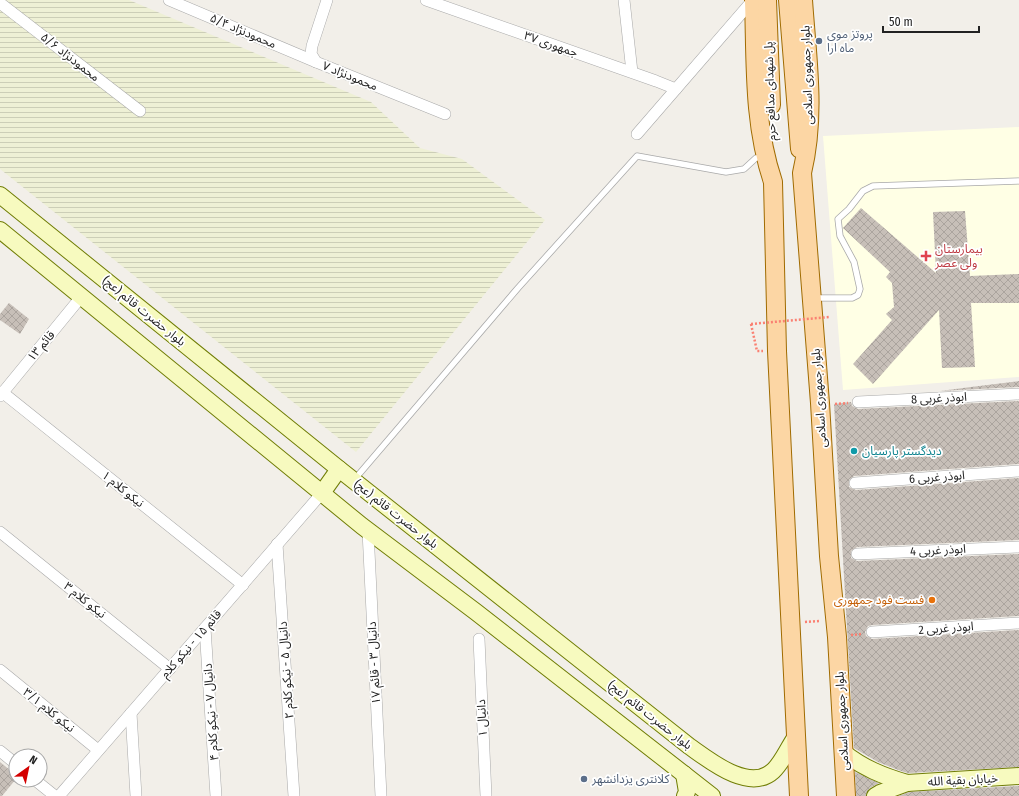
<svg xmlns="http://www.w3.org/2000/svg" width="1019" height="796" viewBox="0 0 1019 796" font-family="'Fira Sans Condensed','Noto Sans Arabic',sans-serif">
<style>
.education{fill:#ffffe5}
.farmland{fill:url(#farmland-rules)}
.building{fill:url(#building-cross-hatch)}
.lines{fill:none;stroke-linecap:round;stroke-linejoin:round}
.service-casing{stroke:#a9a9a9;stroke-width:7}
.minor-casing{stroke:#a9a9a9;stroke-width:12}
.secondary-casing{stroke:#707d05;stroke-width:18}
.primary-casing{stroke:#a06b00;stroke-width:20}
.path{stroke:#fa8072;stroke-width:2.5;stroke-dasharray:2 2;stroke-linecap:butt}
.service{stroke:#fff;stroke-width:5.5}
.minor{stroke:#fff;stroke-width:11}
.secondary{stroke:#f7fabf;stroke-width:16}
.primary{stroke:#fcd6a4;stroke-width:18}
.path-bridge{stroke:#fa8072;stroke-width:2.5;stroke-dasharray:2 2;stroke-linecap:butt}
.service-dot{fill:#5c6f8a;stroke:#fff;stroke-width:1.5}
.health-dot{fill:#e0444e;stroke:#fff;stroke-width:1.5}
.culture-dot{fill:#0f9aa8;stroke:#fff;stroke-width:1.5}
.food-dot{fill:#e8710a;stroke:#fff;stroke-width:1.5}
.labels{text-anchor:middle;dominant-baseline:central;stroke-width:3.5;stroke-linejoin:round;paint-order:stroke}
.street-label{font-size:12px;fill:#222;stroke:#fff}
.service-label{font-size:12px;fill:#4e5e75;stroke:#fff;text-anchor:start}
.health-label{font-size:12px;fill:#be3a42;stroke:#fff;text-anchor:start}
.culture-label{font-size:12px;fill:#0d838f;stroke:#fff;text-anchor:start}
.food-label{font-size:12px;fill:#c56008;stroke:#fff;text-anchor:end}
</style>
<defs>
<pattern id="farmland-rules" width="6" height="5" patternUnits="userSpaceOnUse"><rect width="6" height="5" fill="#eef0d5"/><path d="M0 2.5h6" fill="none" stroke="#ccceb7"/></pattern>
<pattern id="building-cross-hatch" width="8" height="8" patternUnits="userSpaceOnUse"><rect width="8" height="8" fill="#c7bfb8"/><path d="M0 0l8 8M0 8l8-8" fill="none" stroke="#aba49e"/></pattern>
</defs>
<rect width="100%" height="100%" fill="#f2efe9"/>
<!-- education -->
<path class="education" d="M1019 127V377L843 390 823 136Z"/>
<!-- farmland -->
<path class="farmland" d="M0 0H129L371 102 420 148 462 159 545 220 356 452 0 169Z"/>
<!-- building -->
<g class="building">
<path d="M861 208 936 273 933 212 965 211 970 276 1019 274V303H971L975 367 942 368 939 310 873 384 853 364 892 320 886 314 894 307 892 283 886 277 890 272 843 228Z"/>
<path d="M9 303 29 319 20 334 0 320V314Z"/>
<path d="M1019 381V387L940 391 971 387Z"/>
<path d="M1019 401V464L854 476 849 480V487L856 490 1019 478V540L857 547 851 551V558L857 561 1019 554V616L872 625 868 626 865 632 866 636 872 639 1019 630V767L908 773 901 771 878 762 854 748 834 404 851 402 852 406 858 409Z"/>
<path d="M0 762 16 775V779L2 796H0Z"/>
<path d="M855 772 879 783 870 788 866 796H856Z"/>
<path d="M1019 786V796H899L909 792Z"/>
</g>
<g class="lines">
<!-- service casing -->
<g class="service-casing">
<g id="service">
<path d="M814 298H852L858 295 860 289 854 262 840 236 838 219 849 209 863 191 873 186 1019 181"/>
<path d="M354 480 518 288 637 156 726 172 744 169 756 158 764 157"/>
</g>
</g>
<!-- minor casing -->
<g class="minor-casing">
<g id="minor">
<path d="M169 0 316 62"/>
<path d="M327 0 312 46 311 54 316 62 445 114"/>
<path d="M426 0 656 81 676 89"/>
<path d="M624 0 632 72"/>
<path d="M0 3 140 111"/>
<path d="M637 134 753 0"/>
<path d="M2 392 243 585"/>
<path d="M0 396 81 297"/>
<path d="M858 402 1019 394"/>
<path d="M855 483 1019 471"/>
<path d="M368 531 381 796"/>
<path d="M0 532 170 669"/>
<path d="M277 544 294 796"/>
<path d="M857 554 1019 547"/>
<path d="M205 628 216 796"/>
<path d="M872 632 1019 623"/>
<path d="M479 639 486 796"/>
<path d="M0 670 98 750"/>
<path d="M131 713 136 796"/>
<path d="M0 751 16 764"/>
<path d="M35 780 55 796"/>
<path d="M59 796 322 493"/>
</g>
</g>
<!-- secondary casing -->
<g class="secondary-casing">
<g id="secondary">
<path d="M0 195 339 469 689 746C709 760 749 793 773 771 782 763 788 748 795 738"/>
<path d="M0 230 362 526 476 612 712 796"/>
<path d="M322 493 339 469"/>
<path d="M843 752C863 768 883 776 907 783"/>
<path d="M684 774 687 792 685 796"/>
<path d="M875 796 880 793 907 783 1019 776"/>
</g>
</g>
<!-- primary casing -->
<g class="primary-casing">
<g id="primary">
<path d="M754 0C756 61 753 123 773 182L777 351 799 796"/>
<path d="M767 0 771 105"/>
<path d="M788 0 800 149"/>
<path d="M803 0C807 59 816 114 802 173L820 403 829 556 837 637 846 796"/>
</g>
</g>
<!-- path -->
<g class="path">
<path d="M751 324 757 351H763"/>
<path d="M835 404 848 403"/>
<path d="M805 622 820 621"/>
<path d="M851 635 862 634"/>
</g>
<!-- service -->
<use href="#service" class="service"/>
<!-- minor -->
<use href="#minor" class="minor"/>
<!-- secondary -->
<use href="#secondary" class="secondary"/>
<!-- primary -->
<use href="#primary" class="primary"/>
<!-- path-bridge -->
<path class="path-bridge" d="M751 324 829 317"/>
</g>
<!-- markers -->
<g class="service-dot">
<circle cx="819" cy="41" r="4"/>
<circle cx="584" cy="779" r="4"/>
</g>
<path class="health-dot" d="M924 250h4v4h4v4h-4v4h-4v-4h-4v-4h4z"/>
<circle class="culture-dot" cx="854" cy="451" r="4"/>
<circle class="food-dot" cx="932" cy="600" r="4"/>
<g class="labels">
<!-- street labels -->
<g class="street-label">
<text transform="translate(243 31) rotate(23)">محمودنژاد ۵/۴</text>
<text transform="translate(551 44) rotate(19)">جمهوری ۳۷</text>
<text transform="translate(70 57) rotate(38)">محمودنژاد ۵/۶</text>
<text transform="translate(807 75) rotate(-92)">بلوار جمهوری اسلامی</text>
<text transform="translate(350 76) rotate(22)">محمودنژاد ۷</text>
<text transform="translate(770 91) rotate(-92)">پل شهدای مدافع حرم</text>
<text transform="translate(144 311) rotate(39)">بلوار حضرت قائم (عج)</text>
<text transform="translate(41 346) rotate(-50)">قائم ۱۳</text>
<text transform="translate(819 398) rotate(-94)">بلوار جمهوری اسلامی</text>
<text transform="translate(939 398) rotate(-3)">ابوذر غربی 8</text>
<text transform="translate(937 477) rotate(-4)">ابوذر غربی 6</text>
<text transform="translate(123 489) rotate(39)">نیکو کلام ۱</text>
<text transform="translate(396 514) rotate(38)">بلوار حضرت قائم (عج)</text>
<text transform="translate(938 550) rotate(-3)">ابوذر غربی 4</text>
<text transform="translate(85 600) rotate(39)">نیکو کلام ۳</text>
<text transform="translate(946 628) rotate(-4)">ابوذر غربی 2</text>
<text transform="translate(191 644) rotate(-49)">قائم ۱۵ - نیکو کلام</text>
<text transform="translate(374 663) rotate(-93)">دانیال ۳ - قائم ۱۷</text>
<text transform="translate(286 670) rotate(-94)">دانیال ۵ - نیکو کلام ۲</text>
<text transform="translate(49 710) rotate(39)">نیکو کلام ۳/۱</text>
<text transform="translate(211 712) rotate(-94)">دانیال ۷ - نیکو کلام ۴</text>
<text transform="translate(650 715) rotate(38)">بلوار حضرت قائم (عج)</text>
<text transform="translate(482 718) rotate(-93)">دانیال ۱</text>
<text transform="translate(842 721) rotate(-93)">بلوار جمهوری اسلامی</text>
<text transform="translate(963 780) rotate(-3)">خیابان بقیة الله</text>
</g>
<!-- service labels -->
<g class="service-label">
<text x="827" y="34">پروتز موی<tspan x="827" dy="14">ماه ارا</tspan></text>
<text x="592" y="779">کلانتری یزدانشهر</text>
</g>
<!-- health labels -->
<g class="health-label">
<text x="935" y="249">بیمارستان<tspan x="935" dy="14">ولی عصر</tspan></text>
</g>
<!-- culture labels -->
<g class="culture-label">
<text x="862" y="451">دیدگستر پارسیان</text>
</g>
<!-- food labels -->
<g class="food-label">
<text x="924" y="600">فست فود جمهوری</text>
</g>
</g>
<!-- north arrow -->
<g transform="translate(28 768) rotate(33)"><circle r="19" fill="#ffffff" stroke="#a7a7a7"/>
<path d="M0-3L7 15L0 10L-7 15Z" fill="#d40000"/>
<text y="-6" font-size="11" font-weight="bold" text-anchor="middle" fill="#222222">N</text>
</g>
<!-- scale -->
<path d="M883 26v6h96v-6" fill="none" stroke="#222222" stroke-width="2"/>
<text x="889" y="26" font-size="12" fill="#222222" stroke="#ffffff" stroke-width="3" paint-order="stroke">50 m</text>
</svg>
